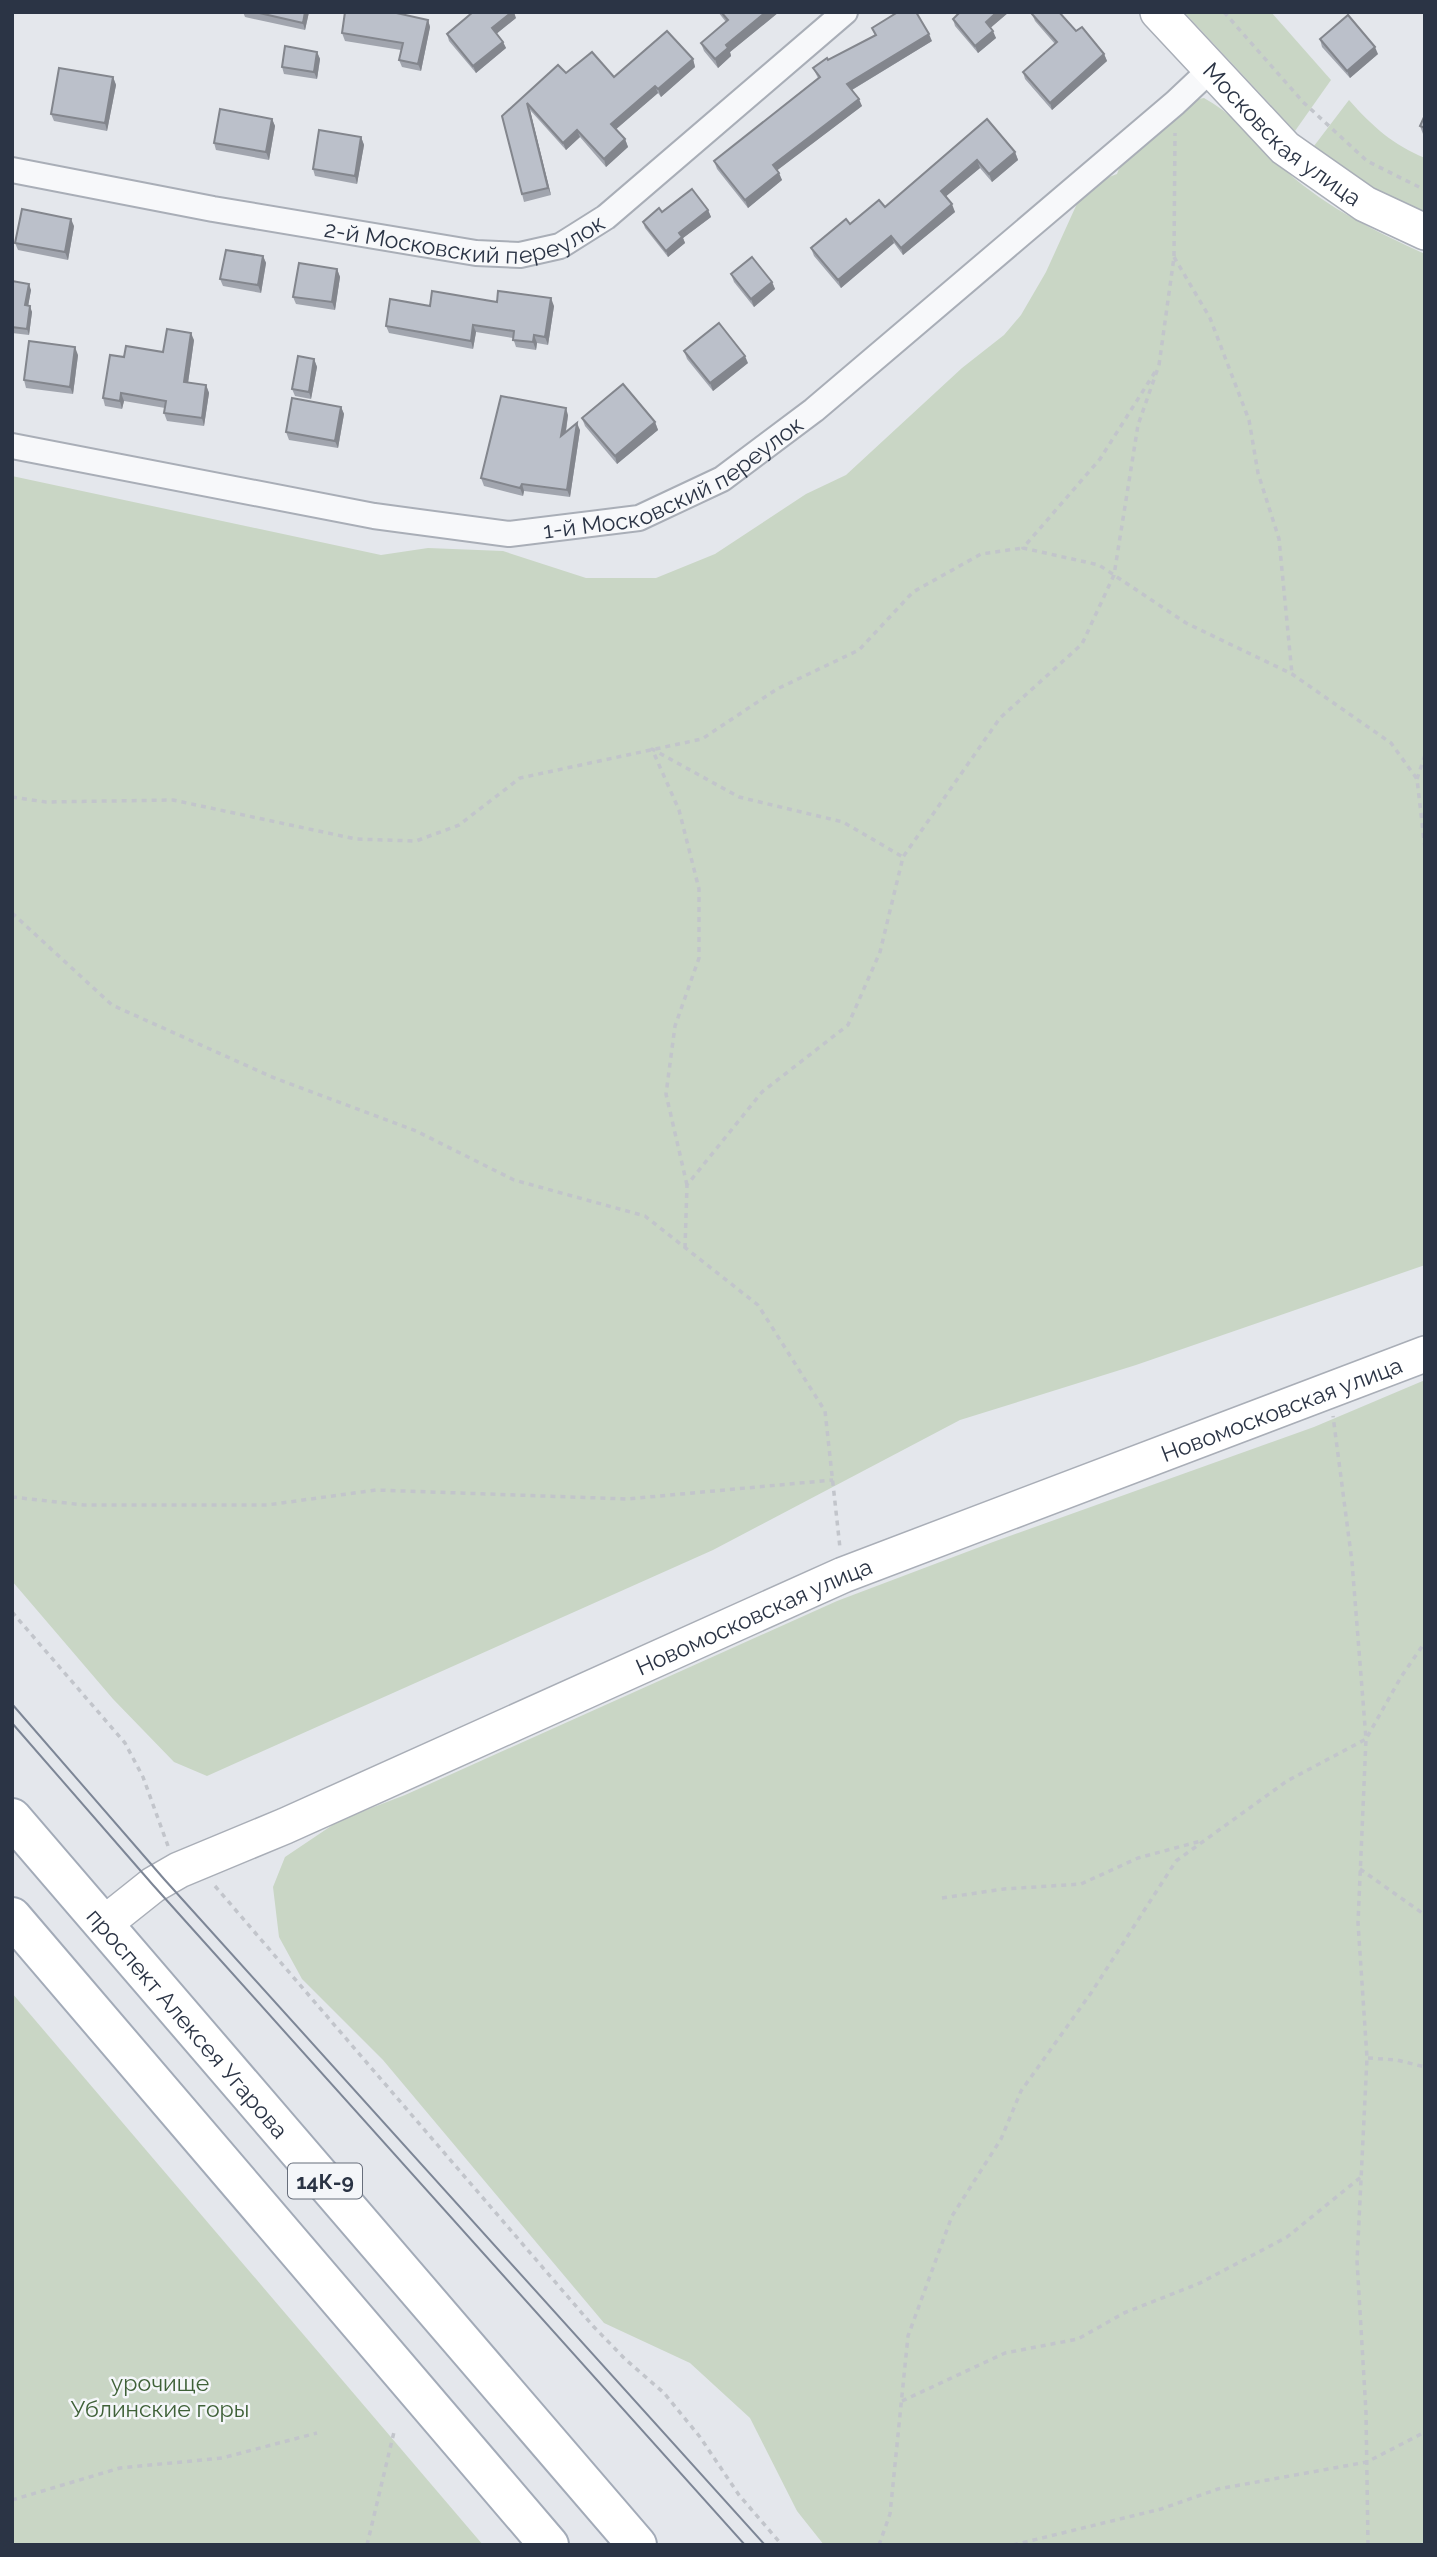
<svg xmlns="http://www.w3.org/2000/svg" width="1437" height="2557" viewBox="0 0 1437 2557" font-family="Raleway,sans-serif">
<style>
.green{fill:#c9d6c5}
.lines{fill:none;stroke-linecap:round;stroke-linejoin:round}
.street-casing{stroke:#a9aeb7;stroke-width:28}
.secondary-casing{stroke:#a9aeb7;stroke-width:38}
.primary-casing{stroke:#a3abb8;stroke-width:42}
.path{stroke:#c2c5cb;stroke-width:3.5;stroke-dasharray:5 5;stroke-linecap:butt}
.street{stroke:#f7f8fa;stroke-width:24}
.secondary{stroke:#fff;stroke-width:35}
.primary{stroke:#fff;stroke-width:38}
.tram{stroke:#7d8696;stroke-width:2}
.wall{fill:#a1a5ae}
.shaded-wall{fill:#83868d}
.building{fill:#bbc0ca;stroke:#83868d;stroke-width:2}
.labels{text-anchor:middle;dominant-baseline:central;stroke-width:5;stroke-linejoin:round;paint-order:stroke}
.shield{fill:#f4f6f9;stroke:#676e7b;stroke-width:2}
.shield-label{font-size:21px;font-weight:bold;fill:#2b3445}
.street-label{font-size:23px;fill:#2b3445;stroke:#f4f6f9}
.park-label{font-size:23px;fill:#3f6138;stroke:#f4f6f9}
</style>
<rect width="100%" height="100%" fill="#e4e7ec"/>
<!-- green -->
<g class="green">
<path d="M1184 12H1271L1331 80 1295 131Z"/>
<path d="M1204 98C1236 115 1260 148 1287 172 1329 209 1375 231 1425 254V1265L1136 1365 960 1420 713 1550 207 1776 174 1762 113 1699 12 1581V476L381 555 428 548 503 551 586 578H656L715 554 806 494 846 475 962 368 1004 335 1021 315 1046 272 1085 186 1117 174 1126 150 1183 102Z"/>
<path d="M1349 100C1372 126 1393 145 1425 158V213L1369 188 1314 146Z"/>
<path d="M1425 1380V2545H824L797 2511 750 2418 690 2363 604 2323 383 2060 302 1979 279 1937 273 1887 285 1857 340 1820 405 1795 837 1601 993 1542 1314 1427Z"/>
<path d="M12 1993 483 2545H12Z"/>
</g>
<g class="lines">
<!-- street casing -->
<g class="street-casing">
<g id="street">
<path id="s1" d="M12 170 213 209 476 253 520 255 560 246 606 217 845 12"/>
<path id="s2" d="M12 446 374 516 509 534 639 518 722 479 814 410 1175 103 1210 70"/>
</g>
</g>
<!-- secondary casing -->
<g class="secondary-casing">
<g id="secondary">
<path id="s3" d="M1158 12 1285 148 1365 204 1425 232"/>
<path id="s4" d="M104 1924 153 1885 179 1870 285 1826 843 1575 1425 1354"/>
</g>
</g>
<!-- primary casing -->
<g class="primary-casing">
<g id="primary">
<path id="s5" d="M12 1818 637 2545"/>
<path d="M12 1917 549 2545"/>
</g>
</g>
<!-- path -->
<g class="path">
<path d="M1224 12 1303 102 1367 161 1425 190"/>
<path d="M1174 257 1210 318 1249 420 1258 473 1279 539 1292 674"/>
<path d="M1159 365 1174 257 1175 133"/>
<path d="M1155 372 1100 459 1023 548 1099 565 1186 623 1292 674 1391 743 1417 779 1425 849"/>
<path d="M1417 779 1425 755"/>
<path d="M12 797 46 802 173 800 356 839 416 841 459 825 520 778 702 739 777 689 859 650 913 592 981 554 1023 548"/>
<path d="M12 913 112 1005 272 1077 416 1131 514 1180 645 1216 758 1305 825 1411 840 1548"/>
<path d="M687 1185 666 1094 675 1026 699 958V889L679 810 652 749 739 797 843 822 903 857"/>
<path d="M685 1248 687 1185 762 1092 848 1025 880 952 903 857 1000 718 1082 644 1114 575 1138 425 1159 365"/>
<path d="M12 1497 84 1505H267L376 1490 627 1499 833 1480"/>
<path d="M12 1612 125 1743 143 1777 168 1846"/>
<path d="M1360 1869 1425 1915"/>
<path d="M215 1886 593 2326 625 2359 664 2393 700 2437 739 2495 782 2545"/>
<path d="M942 1898 1004 1889 1081 1884 1138 1858 1201 1841"/>
<path d="M1368 2058 1397 2060 1425 2067"/>
<path d="M902 2401 1005 2353 1078 2339 1124 2313 1200 2283 1287 2237 1361 2177"/>
<path d="M12 2500 120 2468 222 2458 317 2433"/>
<path d="M367 2545 394 2432"/>
<path d="M879 2545 890 2514 908 2336 952 2216 1001 2139 1021 2091 1091 1993 1176 1861 1287 1781 1366 1739 1352 1562 1333 1416"/>
<path d="M1013 2545 1161 2509 1218 2489 1367 2462 1425 2432"/>
<path d="M1368 2545 1366 2412 1357 2261 1367 2058 1358 1923 1366 1739 1401 1677 1425 1642"/>
</g>
<!-- street -->
<use href="#street" class="street"/>
<!-- secondary -->
<use href="#secondary" class="secondary"/>
<!-- primary -->
<use href="#primary" class="primary"/>
<!-- tram -->
<g class="tram">
<path d="M12 1704 164 1879 765 2545"/>
<path d="M12 1723 153 1885 745 2545"/>
</g>
</g>
<!-- wall -->
<g class="wall">
<path d="M243 12H309L305 30 245 17Z"/>
<path d="M718 12H779L730 52 731 56 718 68 704 51 701 43 726 22Z"/>
<path d="M960 12H1009L990 28 996 38 978 53 955 26 953 19Z"/>
<path d="M1032 14 1076 31 1104 54 1107 61 1052 110 1025 79 1023 72 1055 44 1035 21Z"/>
<path d="M516 18 497 33 503 42 506 48 476 73 449 41 447 34Z"/>
<path d="M428 20 430 27 421 71 402 67 399 60 401 50 345 41 342 33Z"/>
<path d="M872 28 932 41 852 90 862 106 777 170 782 180 748 208 717 169 714 161 818 78 813 68 875 36Z"/>
<path d="M1320 39 1378 54 1350 78 1322 47Z"/>
<path d="M317 52 320 59 317 79 284 74 282 67Z"/>
<path d="M693 59 695 67 661 97 658 93 616 129 625 139 628 147 606 167 580 137 566 150 530 110 551 195 524 202 502 116 566 73 614 77Z"/>
<path d="M113 77 116 85 107 131 54 121 51 114Z"/>
<path d="M1425 115V134H1423L1420 126Z"/>
<path d="M272 119 275 126 269 160 216 150 214 143Z"/>
<path d="M987 119 1015 152 1018 160 992 182 980 168 946 196 955 212 903 255 894 243 841 288 814 256 811 248 850 224 885 207Z"/>
<path d="M361 137 364 145 357 184 315 176 313 169Z"/>
<path d="M708 210 711 217 683 238 685 243 668 257 645 228 643 222 662 212Z"/>
<path d="M74 226 68 260 18 250 15 243Z"/>
<path d="M263 256 266 263 261 293 223 286 220 279Z"/>
<path d="M337 269 340 277 335 310 296 304 293 297Z"/>
<path d="M731 274 772 282 775 289 754 307 734 282Z"/>
<path d="M12 281 31 290 28 306 32 312 29 335 12 333Z"/>
<path d="M497 302 554 306 548 345 537 343 536 350 516 347 513 338 476 332 473 349 389 333 386 326 430 306Z"/>
<path d="M194 340 188 383 206 385 209 393 204 426 167 421 164 413 165 408 124 401 122 409 105 406 103 398 163 352Z"/>
<path d="M684 351 748 363 713 391 687 359Z"/>
<path d="M78 355 73 394 26 388 24 380Z"/>
<path d="M314 359 317 367 311 399 295 396 292 389Z"/>
<path d="M341 407 344 414 338 448 289 440 286 432Z"/>
<path d="M568 415 566 432 580 430 570 497 524 491 523 496 484 486 481 478Z"/>
<path d="M582 418 655 422 658 430 617 464 585 426Z"/>
</g>
<!-- shaded-wall -->
<g class="shaded-wall">
<path d="M305 12H309L305 30 303 23Z"/>
<path d="M512 12H514L516 18 495 35 492 28Z"/>
<path d="M766 12H779L730 52 731 56 718 68 715 59 726 45Z"/>
<path d="M997 12H1009L988 30 986 22Z"/>
<path d="M428 20 430 27 421 71 418 64Z"/>
<path d="M993 31 996 38 978 53 975 46Z"/>
<path d="M929 34 932 41 850 91 847 84Z"/>
<path d="M503 42 506 48 476 73 473 66Z"/>
<path d="M1375 47 1378 54 1350 78 1347 71Z"/>
<path d="M317 52 320 59 317 79 314 72Z"/>
<path d="M1104 54 1107 61 1052 110 1050 103Z"/>
<path d="M693 59 695 67 661 97 658 89Z"/>
<path d="M113 77 116 85 107 131 105 123Z"/>
<path d="M655 86 658 93 614 131 611 124Z"/>
<path d="M859 99 862 106 775 172 773 165Z"/>
<path d="M527 103 530 110 551 195 548 188Z"/>
<path d="M272 119 275 126 269 160 266 152Z"/>
<path d="M577 130 580 137 566 150 563 143Z"/>
<path d="M361 137 364 145 357 184 355 176Z"/>
<path d="M625 139 628 147 606 167 604 159Z"/>
<path d="M1015 152 1018 160 992 182 989 174Z"/>
<path d="M977 160 980 168 944 198 941 191Z"/>
<path d="M779 173 782 180 748 208 745 200Z"/>
<path d="M952 204 955 212 903 255 901 248Z"/>
<path d="M708 210 711 217 683 238 685 243 668 257 666 251 679 233Z"/>
<path d="M71 219 74 226 68 260 65 252Z"/>
<path d="M891 236 894 243 841 288 838 280Z"/>
<path d="M263 256 266 263 261 293 258 285Z"/>
<path d="M337 269 340 277 335 310 332 302Z"/>
<path d="M772 282 775 289 754 307 751 299Z"/>
<path d="M29 284 31 290 27 312 25 305Z"/>
<path d="M551 298 554 306 548 345 545 337Z"/>
<path d="M30 306 32 312 29 335 27 329Z"/>
<path d="M473 325 476 332 473 349 471 341Z"/>
<path d="M191 333 194 340 187 390 184 382Z"/>
<path d="M534 335 537 343 536 350 533 342Z"/>
<path d="M75 347 78 355 73 394 70 387Z"/>
<path d="M745 356 748 363 713 391 710 383Z"/>
<path d="M314 359 317 367 311 399 309 392Z"/>
<path d="M206 385 209 393 204 426 202 418Z"/>
<path d="M121 393 124 401 122 409 120 401Z"/>
<path d="M341 407 344 414 338 448 335 441Z"/>
<path d="M566 408 568 415 564 443 561 436Z"/>
<path d="M655 422 658 430 617 464 615 456Z"/>
<path d="M577 423 580 430 570 497 567 490Z"/>
<path d="M522 484 524 491 523 496 520 488Z"/>
</g>
<!-- building -->
<g class="building">
<path d="M255 12H305L303 23Z"/>
<path d="M345 12H392L428 20 418 64 399 60 403 43 342 33Z"/>
<path d="M473 12H512L492 28 503 42 473 66 447 34Z"/>
<path d="M721 12H766L726 45 728 48 715 59 701 43 728 20Z"/>
<path d="M898 12H916L929 34 847 84 859 99 773 165 779 173 745 200 714 161 820 77 813 68 827 58 828 60 876 35 872 28Z"/>
<path d="M960 12H997L986 22 993 31 975 46 953 19Z"/>
<path d="M1034 12H1059L1076 31 1082 27 1104 54 1050 103 1023 72 1057 42 1032 14Z"/>
<path d="M1348 15 1375 47 1347 71 1320 39Z"/>
<path d="M667 31 693 59 658 89 655 86 611 124 625 139 604 159 577 130 563 143 527 103 548 188 522 194 502 116 558 65 566 73 592 52 614 77Z"/>
<path d="M285 46 317 52 314 72 282 67Z"/>
<path d="M59 68 113 77 105 123 51 114Z"/>
<path d="M220 109 272 119 266 152 214 143Z"/>
<path d="M1425 115V128L1420 126Z"/>
<path d="M987 119 1015 152 989 174 977 160 941 191 952 204 901 248 891 236 838 280 811 248 846 219 850 224 879 200 885 207Z"/>
<path d="M319 130 361 137 355 176 313 169Z"/>
<path d="M692 189 708 210 679 233 682 237 666 251 643 222 659 208 662 212Z"/>
<path d="M22 209 71 219 65 252 15 243Z"/>
<path d="M226 250 263 256 258 285 220 279Z"/>
<path d="M752 257 772 282 751 299 731 274Z"/>
<path d="M299 263 337 269 332 302 293 297Z"/>
<path d="M12 281 29 284 25 305 30 306 27 329 12 327Z"/>
<path d="M432 291 497 302 498 291 551 298 545 337 534 335 533 342 513 340 514 331 473 325 471 341 386 326 390 299 430 306Z"/>
<path d="M719 323 745 356 710 383 684 351Z"/>
<path d="M167 329 191 333 184 382 206 385 202 418 164 413 166 401 121 393 120 401 103 398 110 355 124 357 126 346 163 352Z"/>
<path d="M29 341 75 347 70 387 24 380Z"/>
<path d="M298 356 314 359 309 392 292 389Z"/>
<path d="M623 384 655 422 615 456 582 418Z"/>
<path d="M501 396 566 408 561 436 577 423 567 490 522 484 520 488 481 478Z"/>
<path d="M292 398 341 407 335 441 286 432Z"/>
</g>
<g class="labels">
<!-- shield labels -->
<rect class="shield" x="288" y="2163.5" width="74" height="35" rx="5"/>
<g class="shield-label">
<text x="325" y="2181">14К-9</text>
</g>
<!-- street labels -->
<g class="street-label">
<text stroke="none"><textPath href="#s3" startOffset="175">Московская улица</textPath></text>
<text stroke="none"><textPath href="#s1" startOffset="462">2-й Московский переулок</textPath></text>
<text stroke="none"><textPath href="#s2" startOffset="682">1-й Московский переулок</textPath></text>
<text stroke="none"><textPath href="#s4" startOffset="1288">Новомосковская улица</textPath></text>
<text stroke="none"><textPath href="#s4" startOffset="721">Новомосковская улица</textPath></text>
<text stroke="none"><textPath href="#s5" startOffset="270">проспект Алексея Угарова</textPath></text>
</g>
<!-- park labels -->
<g class="park-label">
<text x="160" y="2382">урочище<tspan x="160" dy="26">Ублинские горы</tspan></text>
</g>
</g>
<!-- border -->
<rect width="1437" height="2557" fill="none" stroke="#2b3445" stroke-width="28"/>
</svg>
